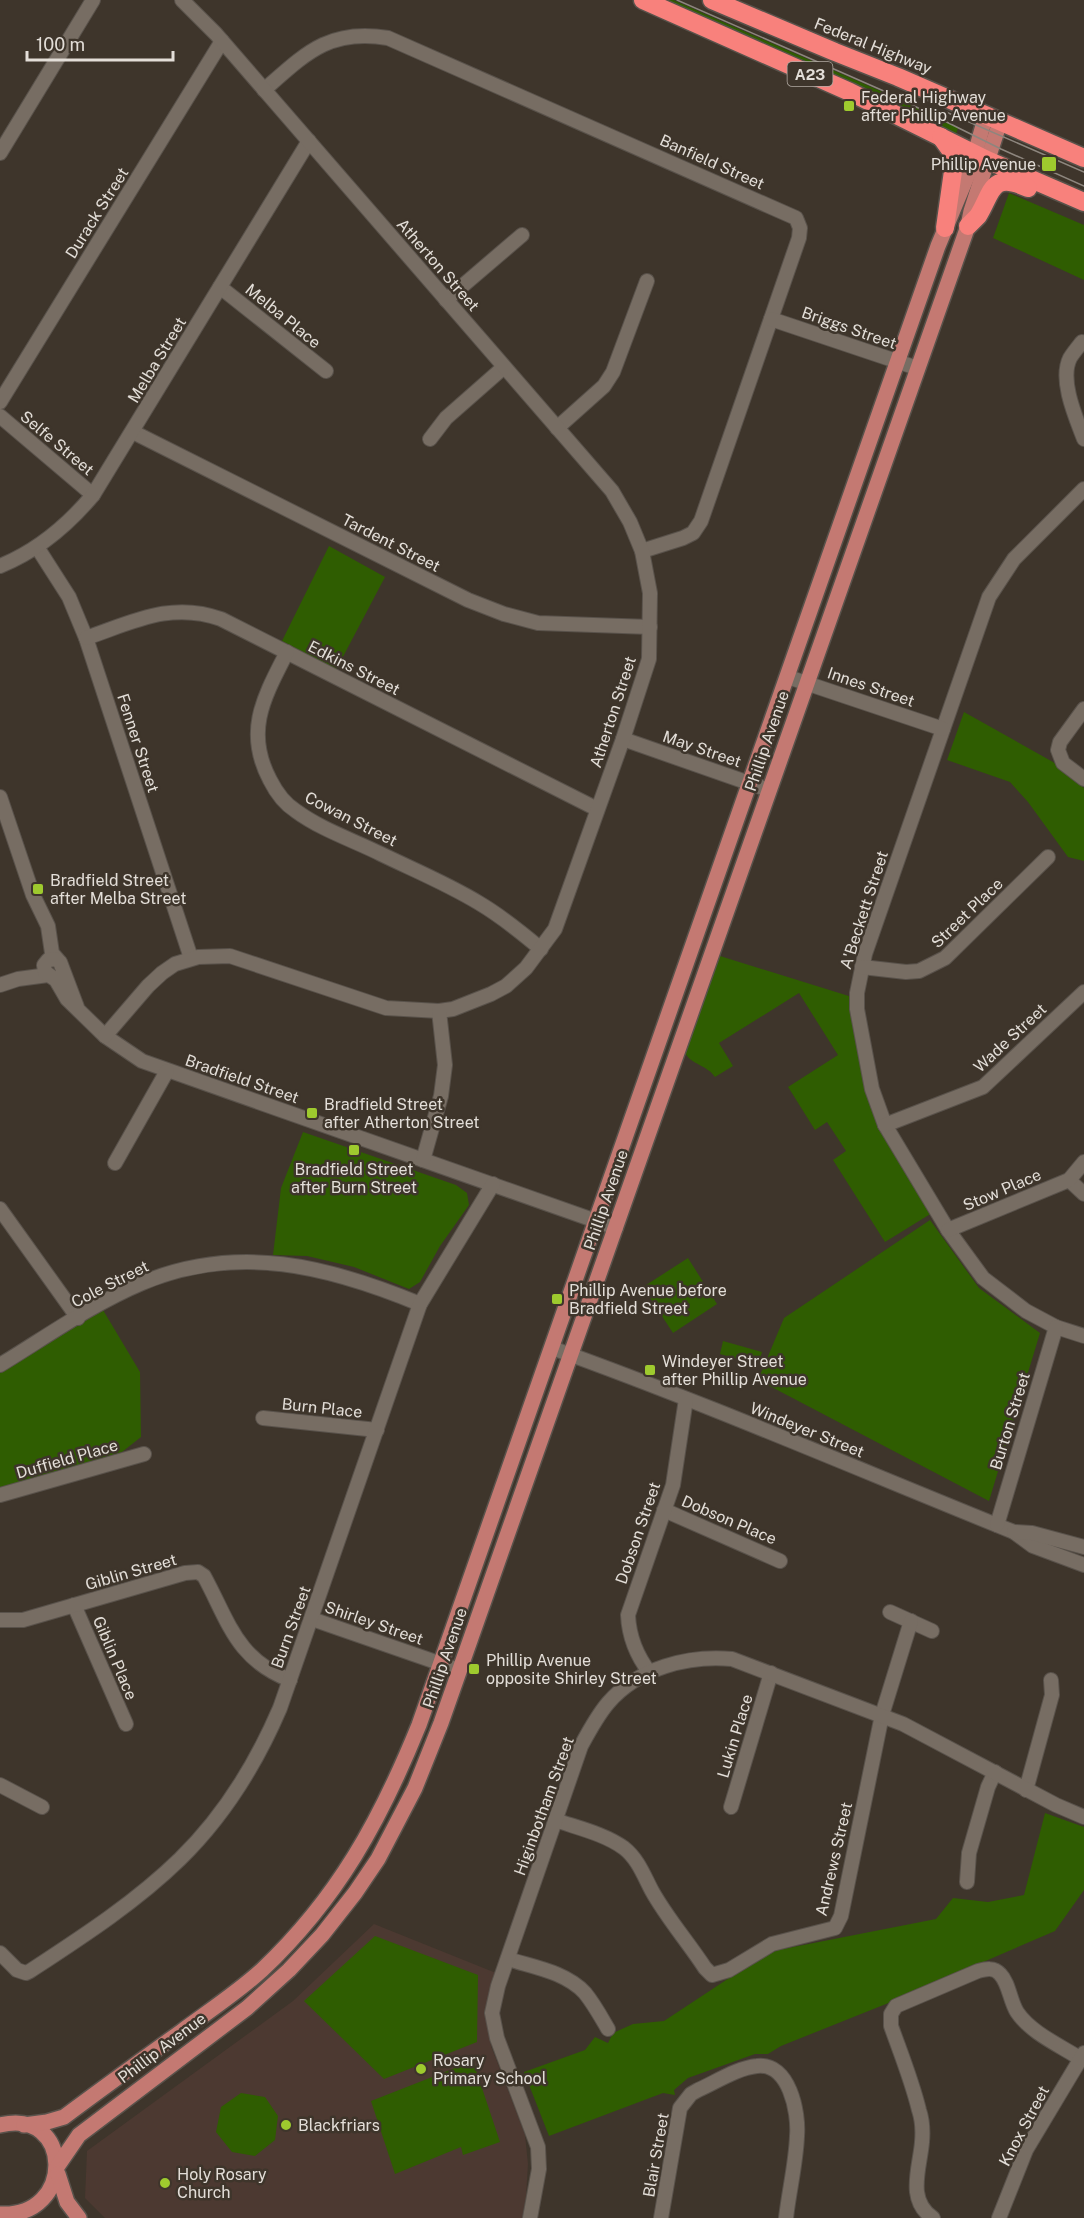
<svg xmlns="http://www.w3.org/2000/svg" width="1084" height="2218" viewBox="0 0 1084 2218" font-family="'Public Sans',sans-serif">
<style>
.education{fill:#4c3931}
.green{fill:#2f5d01}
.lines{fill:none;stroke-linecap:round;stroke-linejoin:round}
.minor-casing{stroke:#59524b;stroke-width:16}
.major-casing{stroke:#59524b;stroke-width:18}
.highway-casing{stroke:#59524b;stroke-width:21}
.minor{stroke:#776d63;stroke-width:14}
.major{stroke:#c47972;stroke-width:15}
.highway{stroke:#f8817c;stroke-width:18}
.tram{stroke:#8d867e;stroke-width:1.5}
.poi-dot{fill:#9eca2e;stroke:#3e352b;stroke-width:2}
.labels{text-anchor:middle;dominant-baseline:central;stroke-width:5;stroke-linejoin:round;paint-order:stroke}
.shield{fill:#3e352b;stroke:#b2aba4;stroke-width:1.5}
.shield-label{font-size:15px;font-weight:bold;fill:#e3ded8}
.street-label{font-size:16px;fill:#e3ded8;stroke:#3e352b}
.poi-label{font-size:16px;fill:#e3ded8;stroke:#3e352b;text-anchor:start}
</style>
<rect width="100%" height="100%" fill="#3e352b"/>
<!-- education -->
<path class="education" d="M374 1924 496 1973 486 2007 491 2046 525 2135 528 2164 526 2196 522 2218H105L85 2198 87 2151 293 2001Z"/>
<!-- green -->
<g class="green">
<path d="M660 0H673L903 101 958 128 956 134 946 132Z"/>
<path d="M1009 193 1084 225V280L993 238Z"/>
<path d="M329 546 385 577 336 670 282 641Z"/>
<path d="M964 712 1053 762 1084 788V861L1068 857 1028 802 1010 782 947 760Z"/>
<path d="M720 956 852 997C855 1042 862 1090 881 1131 895 1159 915 1186 932 1213L885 1242 833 1160 846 1151 827 1122 815 1130 790 1090 788 1087 838 1055 799 993 719 1043 733 1066 715 1077C707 1065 692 1065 685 1053Z"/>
<path d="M303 1132 456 1185 467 1193 469 1205 440 1246 420 1282 409 1289 354 1267 307 1256 273 1255 281 1188Z"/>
<path d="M930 1220 979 1288 1040 1333 989 1501 758 1380 784 1318Z"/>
<path d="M688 1258 717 1304 673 1333 643 1287Z"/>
<path d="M103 1310 140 1372 141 1437 122 1452 0 1488V1373Z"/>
<path d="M723 1341 762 1352 758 1365 720 1354Z"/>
<path d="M1045 1813 1084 1827V1890L1055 1931 886 2004 781 2046 768 2054H755L688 2078 674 2090 675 2095 663 2093 549 2136 524 2072 585 2050 595 2037 608 2043 613 2033 633 2024 664 2021 761 1957 778 1950 936 1919 953 1898 988 1902 1024 1895Z"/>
<path d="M375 1936 478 1975 477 2042 384 2079 304 2001Z"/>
<path d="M473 2061 500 2142 463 2155 461 2147 395 2174 371 2101Z"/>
<path d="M241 2093 265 2097 278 2116 275 2140 255 2156 232 2152 216 2132 221 2107Z"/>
</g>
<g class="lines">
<!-- minor casing -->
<g class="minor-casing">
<g id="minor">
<path d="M264 90C305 54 329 28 388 38L796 218 800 228 799 238 701 521 693 533 683 538 642 551"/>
<path d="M0 153 93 0"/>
<path d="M220 287 326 371"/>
<path d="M446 300 522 235"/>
<path d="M771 319 917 368"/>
<path d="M1082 342C1078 347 1073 353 1070 358 1059 380 1076 418 1084 439"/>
<path d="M0 402 222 41"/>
<path d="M0 416 93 495"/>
<path d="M557 428 604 386 613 372 647 281"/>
<path d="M133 432 468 600 504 614 538 623 650 627"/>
<path d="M430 439 446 418 504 367"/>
<path d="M1084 489 1014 559 989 597 865 954 857 993V1009L872 1089 885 1125 948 1230 983 1278 1026 1311 1056 1327 1084 1336"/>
<path d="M37 547 69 597 86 638 191 958"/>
<path d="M0 566C37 551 67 526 93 495L309 141"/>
<path d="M86 638C133 622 171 601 221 619L597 809"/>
<path d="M287 652C264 697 244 731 270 780 276 792 285 804 296 811 322 830 353 840 381 854 414 870 448 884 479 903 501 916 522 933 541 949"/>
<path d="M788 677 943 729"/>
<path d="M1084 709 1060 742 1058 750 1063 763 1084 779"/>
<path d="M623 739 769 790"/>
<path d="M0 797 33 895 48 926 52 953 58 960"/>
<path d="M862 967 906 972 919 971 945 958 1048 857"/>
<path d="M0 985 18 979 48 975"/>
<path d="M77 1007 60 962 55 959 48 960 44 965 45 972 56 980 67 999 105 1036 142 1061 616 1228"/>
<path d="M105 1036 148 986 162 973 175 964 198 957 230 956 386 1008 439 1011 453 1009 491 994 506 986 526 968 555 929 623 739 649 659 650 593 642 551 630 522 612 491 216 34 182 0"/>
<path d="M885 1125 983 1087 1084 992"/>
<path d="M423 1160 441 1096 445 1065 439 1011"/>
<path d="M115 1163 167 1071"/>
<path d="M1069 1180 1084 1194"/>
<path d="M0 1209 78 1318"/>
<path d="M948 1230 1069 1180 1084 1162"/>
<path d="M552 1348C708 1404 860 1470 1014 1532L1033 1546 1084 1565"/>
<path d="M0 1365C46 1337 92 1304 142 1283 238 1243 328 1266 420 1304"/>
<path d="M263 1418 377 1430"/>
<path d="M0 1495 144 1454"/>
<path d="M664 1510 780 1561"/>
<path d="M997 1525 1056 1327"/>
<path d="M1014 1532 1032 1533 1084 1547"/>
<path d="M74 1605 126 1724"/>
<path d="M890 1612 932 1631"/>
<path d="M312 1619 459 1670"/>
<path d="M0 1620H23L185 1573 198 1572 204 1576C229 1622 236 1659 290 1680"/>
<path d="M650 1673C636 1655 629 1637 628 1615L673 1485 686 1399"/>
<path d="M0 1785 42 1807"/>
<path d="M1026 1790 1052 1695 1051 1680"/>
<path d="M731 1807 771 1673"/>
<path d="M555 1820C578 1828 605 1834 624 1848 638 1859 644 1876 652 1891 667 1918 688 1942 705 1968L712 1975 729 1970 772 1944 835 1928 841 1916 882 1715 911 1621"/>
<path d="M967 1882 969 1853 988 1787 995 1772"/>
<path d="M0 1953 17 1970 26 1973 30 1971C82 1937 136 1902 180 1859 224 1816 256 1764 280 1708L420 1304 493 1184"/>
<path d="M508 1959C533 1967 566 1972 585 1993 594 2004 601 2017 608 2029"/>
<path d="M530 2218 539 2169 538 2147 497 2038 492 2013 498 1986 581 1746C589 1731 597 1716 608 1703 638 1668 688 1655 732 1659L903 1724 1056 1805 1084 1817"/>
<path d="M661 2218 680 2108 691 2094 698 2090C716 2082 737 2068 757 2066 789 2062 799 2112 797 2136 796 2163 789 2191 786 2218"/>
<path d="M933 2218C906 2200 920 2168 922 2142 923 2131 922 2119 919 2110 912 2081 901 2054 891 2026V2014L896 2006 978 1971C986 1969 994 1967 1000 1974 1009 1983 1010 2001 1017 2012 1031 2033 1061 2046 1081 2059"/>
<path d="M999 2218 1026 2150 1084 2053"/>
</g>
</g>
<!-- major casing -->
<g class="major-casing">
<g id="major">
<path d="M0 2125C73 2107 76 2218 0 2214"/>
<path d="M24 2125 47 2122 64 2117C103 2088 143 2059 182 2031 209 2011 238 1992 262 1970 338 1898 380 1821 419 1725L938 246 971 167 986 115"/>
<path d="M57 2167 79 2135 247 2008 289 1970 322 1935 355 1893 378 1859 415 1788 441 1723 968 226 971 211 1000 122"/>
<path d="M58 2174 67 2202 79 2218"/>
</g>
</g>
<!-- highway casing -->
<g class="highway-casing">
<g id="highway">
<path d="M643 0 850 92 987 160 1084 202"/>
<path d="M712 0 835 52 898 77 1084 158"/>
<path d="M941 137 951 151 954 164 945 228"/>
<path d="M968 226C971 223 975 219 978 216 993 192 990 171 1028 188"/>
</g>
</g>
<!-- minor -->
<use href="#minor" class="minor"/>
<!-- major -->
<use href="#major" class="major"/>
<!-- highway -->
<use href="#highway" class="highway"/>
<!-- tram -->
<g class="tram">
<path d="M677 0 886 92 1001 149 1084 186"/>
<path d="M946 112 1084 172"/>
</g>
</g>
<!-- markers -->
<g class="poi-dot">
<rect x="843" y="100" width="12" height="12" rx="3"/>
<rect x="1041" y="156" width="16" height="16" rx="3"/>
<rect x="32" y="883" width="12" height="12" rx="3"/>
<rect x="306" y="1107" width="12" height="12" rx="3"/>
<rect x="348" y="1144" width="12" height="12" rx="3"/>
<rect x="551" y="1293" width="12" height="12" rx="3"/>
<rect x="644" y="1364" width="12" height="12" rx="3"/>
<rect x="468" y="1663" width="12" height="12" rx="3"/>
<circle cx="421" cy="2069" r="6"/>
<circle cx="286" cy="2125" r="6"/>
<circle cx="165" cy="2183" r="6"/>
</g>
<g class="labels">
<!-- shield labels -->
<rect class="shield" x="787.5" y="62" width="45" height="24" rx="4.5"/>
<g class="shield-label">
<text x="810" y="74">A23</text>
</g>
<!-- street labels -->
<g class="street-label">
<text transform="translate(873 46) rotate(22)">Federal Highway</text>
<text transform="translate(712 162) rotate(24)">Banfield Street</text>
<text transform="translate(97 213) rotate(-58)">Durack Street</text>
<text transform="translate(438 265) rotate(49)">Atherton Street</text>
<text transform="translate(283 316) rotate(39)">Melba Place</text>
<text transform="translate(849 328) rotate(19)">Briggs Street</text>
<text transform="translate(157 360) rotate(-59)">Melba Street</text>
<text transform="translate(57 443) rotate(40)">Selfe Street</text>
<text transform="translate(391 543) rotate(27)">Tardent Street</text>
<text transform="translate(354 668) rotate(27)">Edkins Street</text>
<text transform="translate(871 687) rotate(19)">Innes Street</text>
<text transform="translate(613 712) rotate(-72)">Atherton Street</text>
<text transform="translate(767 741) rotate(-71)">Phillip Avenue</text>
<text transform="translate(138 743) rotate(72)">Fenner Street</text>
<text transform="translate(702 749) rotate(19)">May Street</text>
<text transform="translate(351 819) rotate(27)">Cowan Street</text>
<text transform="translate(864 910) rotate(-72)">A'Beckett Street</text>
<text transform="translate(967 913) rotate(-44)">Street Place</text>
<text transform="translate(1010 1038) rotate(-43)">Wade Street</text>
<text transform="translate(242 1079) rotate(19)">Bradfield Street</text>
<text transform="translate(1002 1190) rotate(-23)">Stow Place</text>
<text transform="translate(606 1200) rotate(-71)">Phillip Avenue</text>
<text transform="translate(110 1284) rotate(-27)">Cole Street</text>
<text transform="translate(322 1408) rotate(6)">Burn Place</text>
<text transform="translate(1010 1421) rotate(-73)">Burton Street</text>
<text transform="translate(807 1430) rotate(22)">Windeyer Street</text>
<text transform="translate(67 1459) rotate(-16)">Duffield Place</text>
<text transform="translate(729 1520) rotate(23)">Dobson Place</text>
<text transform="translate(638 1533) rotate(-71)">Dobson Street</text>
<text transform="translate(131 1572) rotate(-16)">Giblin Street</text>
<text transform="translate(374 1623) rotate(19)">Shirley Street</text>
<text transform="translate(291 1627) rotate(-70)">Burn Street</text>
<text transform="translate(115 1658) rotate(67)">Giblin Place</text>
<text transform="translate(445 1658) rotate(-71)">Phillip Avenue</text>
<text transform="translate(735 1736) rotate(-73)">Lukin Place</text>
<text transform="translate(544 1806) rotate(-70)">Higinbotham Street</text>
<text transform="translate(834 1859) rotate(-77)">Andrews Street</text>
<text transform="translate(162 2048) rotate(-37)">Phillip Avenue</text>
<text transform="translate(1024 2126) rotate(-62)">Knox Street</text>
<text transform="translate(656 2155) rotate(-80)">Blair Street</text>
</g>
<!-- poi labels -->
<g class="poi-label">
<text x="861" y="97">Federal Highway<tspan x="861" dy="18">after Phillip Avenue</tspan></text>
<text x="1036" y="164" text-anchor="end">Phillip Avenue</text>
<text x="50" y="880">Bradfield Street<tspan x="50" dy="18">after Melba Street</tspan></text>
<text x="324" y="1104">Bradfield Street<tspan x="324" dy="18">after Atherton Street</tspan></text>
<text x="354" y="1169" text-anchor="middle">Bradfield Street<tspan x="354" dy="18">after Burn Street</tspan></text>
<text x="569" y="1290">Phillip Avenue before<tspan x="569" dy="18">Bradfield Street</tspan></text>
<text x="662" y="1361">Windeyer Street<tspan x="662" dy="18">after Phillip Avenue</tspan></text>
<text x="486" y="1660">Phillip Avenue<tspan x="486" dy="18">opposite Shirley Street</tspan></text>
<text x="433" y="2060">Rosary<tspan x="433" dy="18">Primary School</tspan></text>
<text x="298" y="2125">Blackfriars</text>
<text x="177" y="2174">Holy Rosary<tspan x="177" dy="18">Church</tspan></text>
</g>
</g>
<!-- scale -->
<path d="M27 51v9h146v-9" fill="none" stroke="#e3ded8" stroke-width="3"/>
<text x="36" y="51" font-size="18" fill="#e3ded8" stroke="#3e352b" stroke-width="4.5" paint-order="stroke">100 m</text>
</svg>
